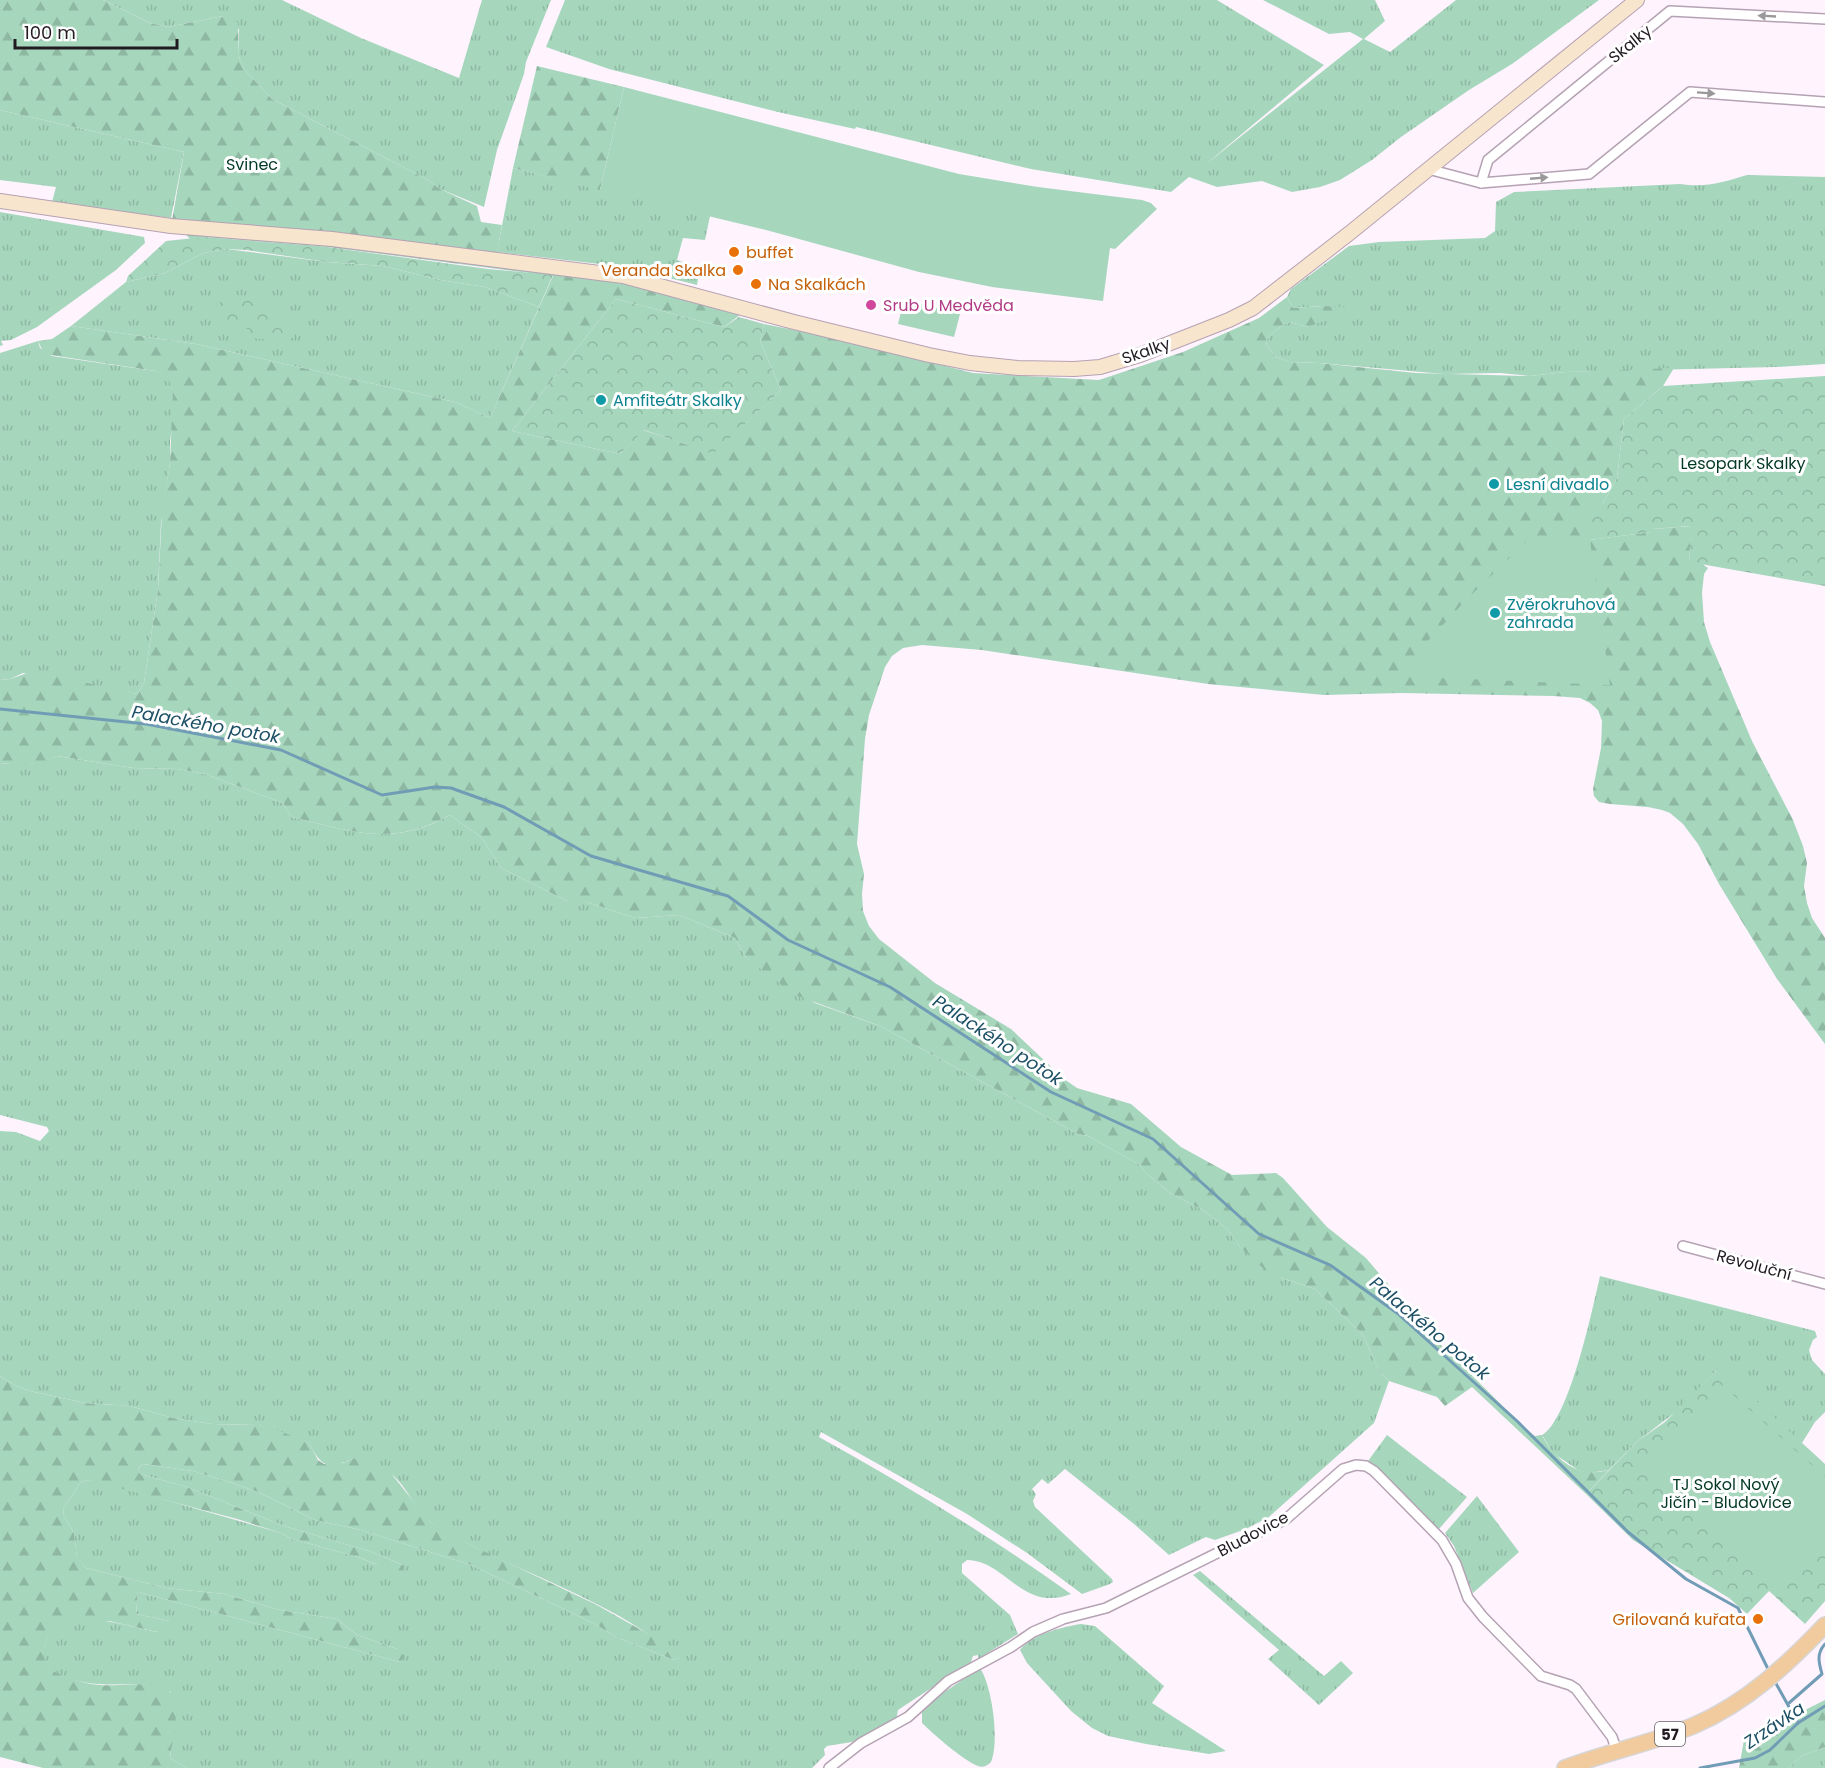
<svg xmlns="http://www.w3.org/2000/svg" width="1825" height="1768" viewBox="0 0 1825 1768" font-family="Poppins,sans-serif">
<style>
.grass{fill:url(#grass-tufts)}
.forest{fill:url(#forest-firs)}
.park{fill:url(#park-crowns)}
.garden{fill:#a6d7bd}
.lines{fill:none;stroke-linecap:round;stroke-linejoin:round}
.stream{stroke:#719cb5;stroke-width:3}
.street-casing{stroke:#b5a2b3;stroke-width:12}
.secondary-casing{stroke:#b5a2b3;stroke-width:16}
.primary-casing{stroke:#d7d6d7;stroke-width:18}
.street{stroke:#fff;stroke-width:9}
.secondary{stroke:#f8e5ce;stroke-width:14}
.primary{stroke:#f1cb9e;stroke-width:15}
.oneway{fill:#9b989b}
.food-dot{fill:#e8710a;stroke:#fff;stroke-width:2}
.hotel-dot{fill:#d1479c;stroke:#fff;stroke-width:2}
.culture-dot{fill:#0f9aa8;stroke:#fff;stroke-width:2}
.labels{text-anchor:middle;dominant-baseline:central;stroke-width:6;stroke-linejoin:round;paint-order:stroke}
.shield{fill:#fff;stroke:#645f64;stroke-width:1.5}
.shield-label{font-size:15px;font-weight:bold;fill:#211a21}
.street-label{font-size:16px;fill:#211a21;stroke:#fff}
.park-label{font-size:16px;fill:#033924;stroke:#fff}
.food-label{font-size:16px;fill:#c56008;stroke:#fff;text-anchor:start}
.hotel-label{font-size:16px;fill:#b23c85;stroke:#fff;text-anchor:start}
.culture-label{font-size:16px;fill:#0d838f;stroke:#fff;text-anchor:start}
.water-label{font-size:18px;font-style:italic;fill:#1d5066;stroke:#fff}
</style>
<defs>
<pattern id="grass-tufts" width="24" height="20" patternUnits="userSpaceOnUse" patternTransform="scale(1.5)"><rect width="24" height="20" fill="#a6d7bd"/><path d="M3 7l-1-3M5 7V3M7 7l1-3M15 17l-1-3M17 17v-4M19 17l1-3" fill="none" stroke="#8fb8a2"/></pattern>
<pattern id="forest-firs" width="22" height="20" patternUnits="userSpaceOnUse" patternTransform="scale(1.5)"><rect width="22" height="20" fill="#a6d7bd"/><path d="M5 1l3.5 6h-7zM16 11l3.5 6h-7z" fill="#8fb8a2"/></pattern>
<pattern id="park-crowns" width="20" height="18" patternUnits="userSpaceOnUse" patternTransform="scale(1.5)"><rect width="20" height="18" fill="#a6d7bd"/><path d="M2 6a3 3 0 1 1 6 0M12 15a3 3 0 1 1 6 0" fill="none" stroke="#8fb8a2"/></pattern>
</defs>
<rect width="100%" height="100%" fill="#fff3fe"/>
<!-- grass -->
<g class="grass">
<path d="M103 0H282L361 38 459 78 482 0H551L526 62 524 74 497 150 484 207 440 189 428 180 272 99 243 68 239 56V29L223 16 168 27 150 23Z"/>
<path d="M565 0H1217L1324 65 1205 165 1363 39 1350 32 1329 34 1263 0H1375L1385 21 1364 39 1390 52 1456 0H1599L1512 64 1469 90 1401 137 1372 160 1340 180 1320 187 1292 192 1262 181 1217 187 1189 177 1171 192 1031 169 856 127 855 129 778 112 609 69 546 47Z"/>
<path d="M0 110 184 152 171 218 52 202 56 187 0 180Z"/>
<path d="M513 168 710 216 705 240 683 238 677 260 700 268 697 285 625 267 497 252Z"/>
<path d="M1747 175 1825 177V364L1776 367 1566 372 1530 376 1500 373 1444 374 1319 363 1289 362 1276 357 1267 346 1266 341 1269 336 1284 324 1290 322 1308 327 1322 306 1293 308 1287 297 1291 289 1349 246 1379 242 1485 238 1495 231 1496 202 1514 192 1680 184C1706 188 1723 182 1747 175Z"/>
<path d="M0 212 144 237 145 243 116 270 37 327 11 340 1 341 3 345 0 346Z"/>
<path d="M227 249 327 262 383 266 440 280 485 287 539 307 490 418 455 402 196 344 71 326 126 282 165 273 203 253Z"/>
<path d="M38 341 40 348 52 356 155 371 167 375 171 381 173 390 174 415 170 441V463L161 523 158 589 144 683 137 694 23 673 10 679 0 680V353Z"/>
<path d="M57 756 133 768 178 769 205 774 283 803 291 817C352 831 391 848 450 815L482 838 501 868 569 902H587L635 918 679 915 735 938 746 958 815 1003 880 1026 1078 1134 1088 1136 1140 1165 1146 1173 1170 1193 1203 1210 1227 1229 1240 1247 1282 1278 1315 1289 1363 1335 1380 1373 1389 1381 1374 1423 1269 1517 1246 1529 1215 1540 1206 1537 1169 1555 1134 1524 1065 1469 1048 1484 1042 1479 1032 1489 1036 1494 1033 1501 1035 1507 1112 1579 1113 1582 1110 1584 1082 1594 1027 1553 967 1514 821 1432 819 1437C906 1485 990 1536 1071 1594 1023 1613 1005 1560 967 1560L962 1564V1573L1010 1615 1018 1634 978 1659V1655L973 1656 971 1662 898 1710 896 1721 852 1742 827 1746 824 1749 825 1755 812 1768H187L170 1758 172 1742 171 1692C139 1677 106 1691 71 1679 66 1677 59 1676 54 1672 46 1667 42 1658 44 1648 47 1638 54 1624 66 1620 89 1614 133 1627 157 1632L170 1621 136 1614 138 1592 400 1662 397 1649 357 1635 337 1619 280 1610 224 1594 166 1588 86 1568 77 1558 74 1533 64 1516 63 1509 81 1482 89 1480 99 1481 281 1533 292 1539 358 1557 401 1574 405 1566 369 1551 284 1526 187 1487 140 1474 138 1468 143 1464 193 1471 229 1482 258 1492 315 1520 361 1530 471 1565 595 1624 616 1637 674 1660 679 1658C610 1597 511 1572 433 1524 416 1513 405 1481 388 1472 379 1466 365 1462 354 1458 328 1470 322 1468 309 1443L259 1425 212 1424 173 1418 130 1406 85 1403 30 1391 16 1386 0 1376V1131L16 1132 40 1141 49 1131 47 1127 0 1115V763C21 765 38 765 57 756Z"/>
<path d="M1600 1276 1815 1331 1817 1337 1813 1340 1809 1350 1812 1360 1825 1374V1412L1815 1422 1802 1443 1717 1370 1677 1411 1639 1440 1609 1470 1589 1473 1578 1470 1553 1453 1542 1435C1569 1421 1593 1307 1600 1276Z"/>
<path d="M1387 1435 1467 1497 1439 1529 1368 1461Z"/>
<path d="M1477 1496 1519 1552 1473 1593 1454 1546 1445 1533Z"/>
<path d="M1200 1571 1324 1676 1341 1661 1353 1673 1319 1705 1268 1659 1279 1650 1193 1575Z"/>
<path d="M1081 1624 1095 1626 1164 1686 1152 1703 1226 1751 1209 1754 1146 1744 1108 1736 1092 1728 1071 1711 1027 1663 1020 1650C1032 1634 1062 1627 1081 1624Z"/>
<path d="M980 1668C992 1685 1000 1743 991 1762 987 1766 983 1768 978 1766 964 1761 933 1734 922 1723V1712L943 1693Z"/>
<path d="M1825 1747V1768H1788L1802 1756Z"/>
</g>
<!-- forest -->
<g class="forest">
<path d="M0 0H103L150 23 168 27 223 16 234 19 238 23 239 56 243 68 272 99 428 180 440 189 477 206 481 222 502 225 497 253 526 264 623 276 748 309 724 327 616 299 512 431 620 454 643 430 713 453 781 390 760 341 764 324 835 338 973 373 1099 380 1183 352 1259 318 1287 297 1293 308 1322 306 1347 307 1346 312 1308 327 1290 322 1284 324 1269 336 1266 341 1267 346 1276 357 1289 362 1319 363 1416 373 1530 376 1566 372 1674 368 1663 386 1624 419 1617 478 1603 503 1590 540 1651 532 1652 529 1692 526 1689 561 1702 564 1708 568 1704 574 1702 593 1704 622 1710 642 1752 741 1793 820 1803 846 1807 863 1804 886 1807 903 1812 918 1825 938V1044L1777 979 1719 884 1698 844 1683 824 1670 813 1662 810 1648 807 1610 804 1599 802 1594 796 1593 789 1601 748 1602 721 1598 710 1590 703 1580 698 1554 696 1401 693 1324 695 1208 684 982 650 922 645 903 648 892 656 885 667 869 715 865 739 857 844 864 874 862 894 863 911 869 926 879 939 935 983 1011 1029 1064 1079 1077 1088 1131 1104 1181 1147 1232 1175 1276 1173 1283 1178 1327 1227 1366 1258 1435 1339 1529 1432 1535 1436 1542 1435C1550 1452 1570 1472 1590 1472 1596 1473 1603 1471 1609 1470L1586 1494 1472 1387 1445 1406 1437 1397 1389 1381 1380 1373 1363 1335 1315 1289 1282 1278 1265 1270 1240 1247 1227 1229 1203 1210 1170 1193 1146 1173 1140 1165 1088 1136 1078 1134 880 1026 795 995 746 958 735 938 679 915 635 918 587 902H569L501 868 482 838 450 815C390 848 352 831 291 817L283 803 205 774 178 769 133 768 57 756 44 762 21 765 0 763V680L10 679 33 671 137 694 144 683 158 589 162 512 170 463 173 390 167 376 155 371 44 354 38 341 52 339 71 326 196 344 455 402 490 418 553 276 320 246 204 237 190 239 183 231 171 226 184 152 0 110Z"/>
<path d="M537 66 624 87 600 190 513 168Z"/>
<path d="M0 1376 16 1386 30 1391 85 1403 130 1406 173 1418 212 1424 259 1425 275 1429 309 1443 318 1460 324 1464 343 1463 354 1458 374 1461 390 1472 430 1522 473 1546 595 1604 659 1640 677 1654 679 1658 674 1660 616 1637 595 1624 471 1565 361 1530 315 1520 258 1492 229 1482 193 1471 143 1464 138 1468 140 1474 187 1487 284 1526 369 1551 405 1566 401 1575 384 1569 376 1564 358 1557 292 1539 281 1533 237 1519 89 1480 81 1482 63 1509 64 1516 74 1533 77 1557 86 1568 166 1588 224 1594 280 1610 337 1619 357 1635 397 1649 405 1657 400 1662 138 1592 136 1614 170 1621 167 1627 157 1632 109 1621H64C54 1629 43 1640 44 1655 45 1667 54 1673 65 1676 77 1681 87 1684 100 1685 118 1687 160 1678 172 1694 181 1708 172 1742 170 1758L187 1768H43L0 1757Z"/>
<path d="M1825 1700V1747L1802 1756 1788 1768H1739L1744 1740 1778 1727 1799 1713Z"/>
</g>
<!-- park -->
<g class="park">
<path d="M204 237 320 246 488 269 553 275 539 307 485 287 440 280 383 266 327 262 246 250 227 249 203 253 165 273 126 282 128 276 166 241Z"/>
<path d="M231 294C259 298 287 308 294 337L283 341 251 338 250 330 239 325 233 328 222 325 217 313 218 304Z"/>
<path d="M616 299 724 327 739 317 764 324 760 341 781 390 713 454 644 430 620 454 512 431Z"/>
<path d="M1825 376V586L1689 562 1691 526 1652 529V532L1590 540 1585 515 1603 503 1617 478 1624 419 1663 386Z"/>
<path d="M1722 1369 1825 1464V1601L1805 1624 1769 1591 1747 1614 1729 1598 1633 1540 1586 1494 1639 1440 1665 1422 1717 1370Z"/>
</g>
<!-- garden -->
<g class="garden">
<path d="M624 87 959 174 1038 187 1142 200 1151 203 1157 209 1115 249 1110 248 1103 301 992 287 919 272 766 230 600 190Z"/>
<path d="M904 300 960 314 954 337 898 324Z"/>
<path d="M1590 540 1610 685 1395 676 1468 598 1527 541Z"/>
<path d="M1722 1385 1825 1477V1539L1780 1589 1647 1469Z"/>
</g>
<g class="lines">
<!-- stream -->
<g class="stream">
<path d="M0 709 146 724 281 750 382 795 435 787 451 788 504 807 591 856 728 896 788 940 890 987 1051 1092 1153 1139 1259 1234 1330 1265 1397 1313 1517 1421 1628 1532 1686 1579 1738 1608 1769 1671"/>
<path d="M1774 1680 1798 1723"/>
<path d="M1789 1703 1822 1674C1819 1663 1816 1654 1825 1644"/>
<path d="M1700 1768 1755 1758 1770 1750 1798 1723 1825 1706"/>
</g>
<!-- street casing -->
<g class="street-casing">
<g id="street">
<path d="M1428 169 1481 183 1589 174 1690 92 1825 102"/>
<path d="M1481 183 1488 160 1670 11 1825 19"/>
<path d="M1683 1246 1825 1284"/>
<path d="M829 1768 861 1743 908 1717 948 1681 1011 1647 1033 1632 1063 1619 1106 1608 1286 1519 1343 1469 1356 1465 1366 1466 1374 1471 1442 1540 1456 1564 1468 1598 1483 1617 1541 1676 1570 1685 1576 1689 1612 1737 1617 1751"/>
</g>
</g>
<!-- secondary casing -->
<g class="secondary-casing">
<path id="secondary" d="M0 201 171 226 332 239 623 276 794 322 929 355 970 363 1018 368 1074 369 1100 367 1140 355 1229 320 1253 308 1351 232 1637 0"/>
</g>
<!-- primary casing -->
<g class="primary-casing">
<path id="primary" d="M1565 1768C1607 1752 1653 1743 1695 1725 1746 1703 1787 1665 1825 1625"/>
</g>
<!-- street -->
<use href="#street" class="street"/>
<!-- secondary -->
<use href="#secondary" class="secondary"/>
<!-- primary -->
<use href="#primary" class="primary"/>
</g>
<!-- one-way arrows -->
<defs><path id="oneway-solid" d="M-6-.8H1V-3.2L6.5 0L1 3.2V.8H-6Z" transform="scale(1.5)"/></defs>
<g class="oneway">
<use href="#oneway-solid" transform="translate(1767 16) rotate(-177)"/>
<use href="#oneway-solid" transform="translate(1706 93) rotate(4)"/>
<use href="#oneway-solid" transform="translate(1539 178) rotate(-5)"/>
</g>
<!-- markers -->
<g class="food-dot">
<circle cx="734" cy="252" r="6"/>
<circle cx="738" cy="270" r="6"/>
<circle cx="756" cy="284" r="6"/>
<circle cx="1758" cy="1619" r="6"/>
</g>
<circle class="hotel-dot" cx="871" cy="305" r="6"/>
<g class="culture-dot">
<circle cx="601" cy="400" r="6"/>
<circle cx="1494" cy="484" r="6"/>
<circle cx="1495" cy="613" r="6"/>
</g>
<g class="labels">
<!-- shield labels -->
<rect class="shield" x="1655" y="1722" width="30" height="24" rx="4.5"/>
<g class="shield-label">
<text x="1670" y="1734">57</text>
</g>
<!-- street labels -->
<g class="street-label">
<text transform="translate(1630 44) rotate(-39)">Skalky</text>
<text transform="translate(1146 351) rotate(-19)">Skalky</text>
<text transform="translate(1754 1265) rotate(15)">Revoluční</text>
<text transform="translate(1253 1534) rotate(-28)">Bludovice</text>
</g>
<!-- park labels -->
<g class="park-label">
<text x="252" y="164">Svinec</text>
<text x="1743" y="463">Lesopark Skalky</text>
<text x="1726" y="1484">TJ Sokol Nový<tspan x="1726" dy="18">Jičín - Bludovice</tspan></text>
</g>
<!-- food labels -->
<g class="food-label">
<text x="746" y="252">buffet</text>
<text x="726" y="270" text-anchor="end">Veranda Skalka</text>
<text x="768" y="284">Na Skalkách</text>
<text x="1746" y="1619" text-anchor="end">Grilovaná kuřata</text>
</g>
<!-- hotel labels -->
<g class="hotel-label">
<text x="883" y="305">Srub U Medvěda</text>
</g>
<!-- culture labels -->
<g class="culture-label">
<text x="613" y="400">Amfiteátr Skalky</text>
<text x="1506" y="484">Lesní divadlo</text>
<text x="1507" y="604">Zvěrokruhová<tspan x="1507" dy="18">zahrada</tspan></text>
</g>
<!-- water labels -->
<g class="water-label">
<text transform="translate(206 724) rotate(10)">Palackého potok</text>
<text transform="translate(998 1040) rotate(33)">Palackého potok</text>
<text transform="translate(1430 1328) rotate(40)">Palackého potok</text>
<text transform="translate(1774 1725) rotate(-34)">Zrzávka</text>
</g>
</g>
<!-- scale -->
<path d="M15 39v9h162v-9" fill="none" stroke="#211a21" stroke-width="3"/>
<text x="24" y="39" font-size="18" fill="#211a21" stroke="#ffffff" stroke-width="4.5" paint-order="stroke">100 m</text>
</svg>
